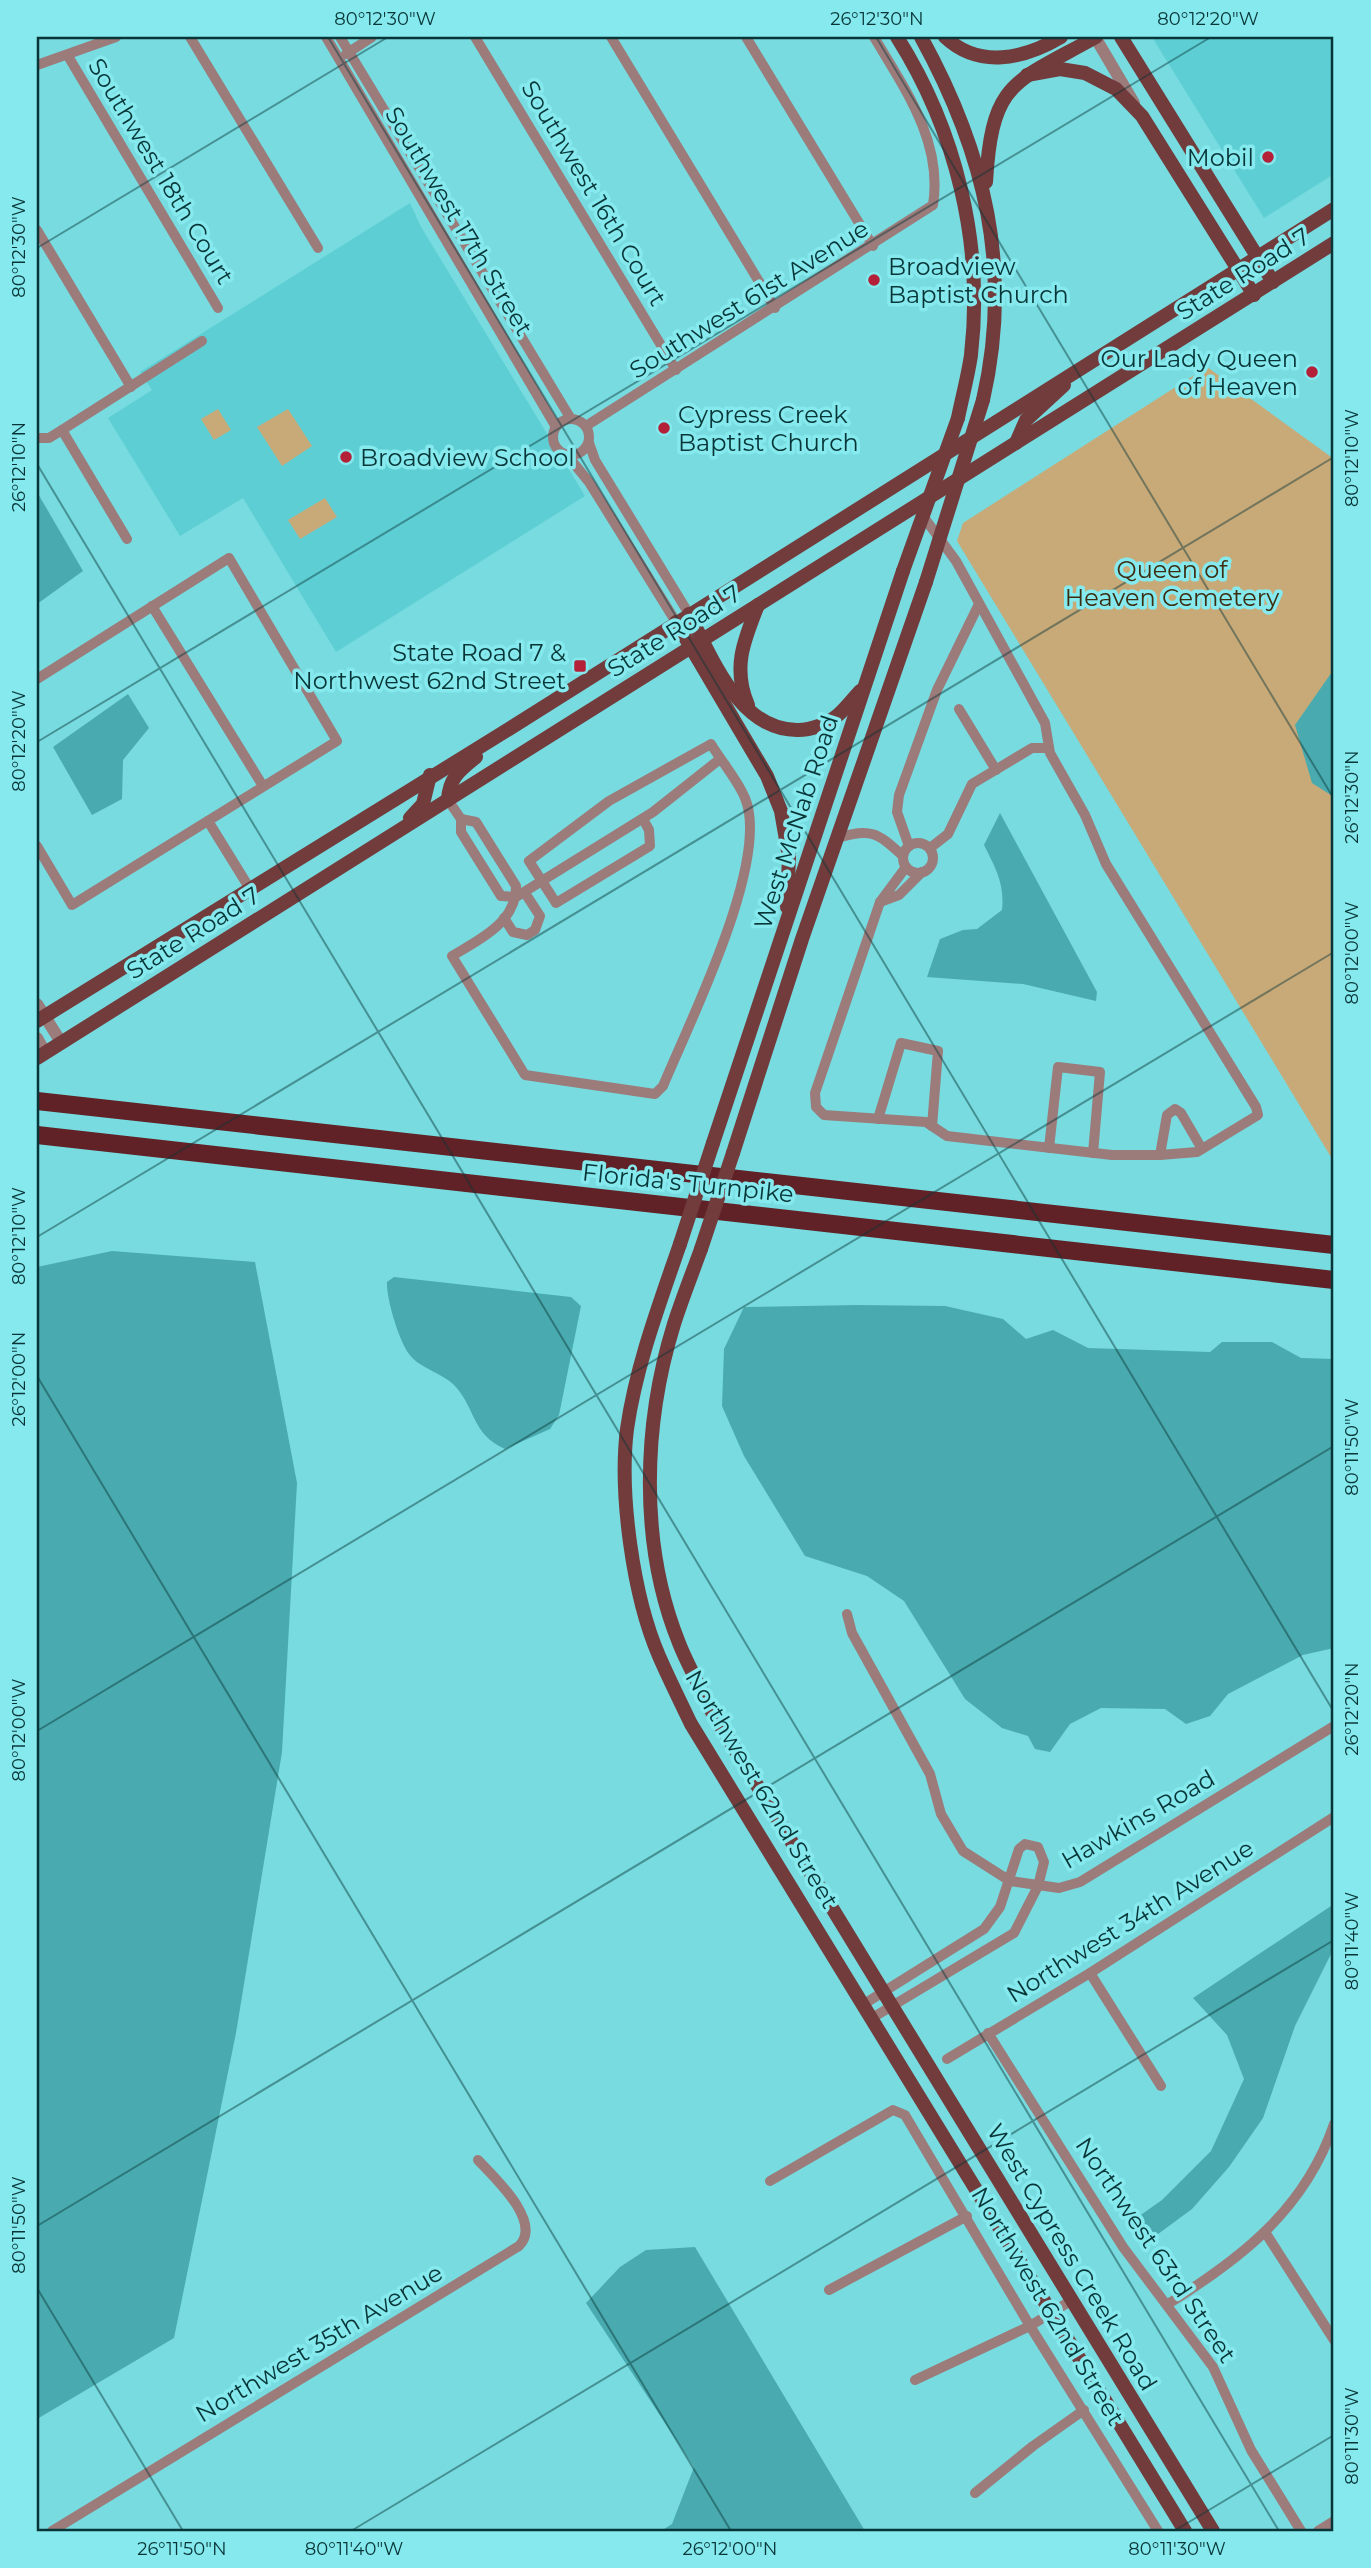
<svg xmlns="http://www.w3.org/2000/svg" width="1371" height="2568" viewBox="0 0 1371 2568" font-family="Montserrat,sans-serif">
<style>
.built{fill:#5dcfd4}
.green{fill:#c8aa79}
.water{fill:#49abaf}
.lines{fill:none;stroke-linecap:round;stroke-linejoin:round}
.minor{stroke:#9c7b7b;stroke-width:10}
.tertiary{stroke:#9c7b7b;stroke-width:12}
.primary{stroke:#723b3c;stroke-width:14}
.motorway{stroke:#612227;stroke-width:18}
.primary-bridge{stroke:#723b3c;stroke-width:14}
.ticks{fill:none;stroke:#083638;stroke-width:2;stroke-opacity:0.45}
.poi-dot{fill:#b32038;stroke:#85e9ed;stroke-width:2.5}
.labels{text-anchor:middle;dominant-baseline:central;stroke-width:7;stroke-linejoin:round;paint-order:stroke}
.poi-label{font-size:24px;fill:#083638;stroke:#85e9ed;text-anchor:end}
.street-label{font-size:24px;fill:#083638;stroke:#85e9ed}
.park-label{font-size:24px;fill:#3c2c10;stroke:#85e9ed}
.neatline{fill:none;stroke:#083638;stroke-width:2.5}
.ticks-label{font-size:18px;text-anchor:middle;fill:#083638}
</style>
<rect width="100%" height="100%" fill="#77dbdf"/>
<!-- built -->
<g class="built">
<path d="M1152 37H1334V174L1264 218Z"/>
<path d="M410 203 421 227 585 496 336 652 243 498 180 536 108 418 152 390 140 372Z"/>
</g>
<!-- green -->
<g class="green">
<path d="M1207 367 1334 459V1162L957 541 963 523Z"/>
<path d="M218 409 231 430 214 440 201 419Z"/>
<path d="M288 409 312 446 282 466 257 427Z"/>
<path d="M325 498 337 517 300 539 288 520Z"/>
</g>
<!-- water -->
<g class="water">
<path d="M37 492 83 571 37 604Z"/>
<path d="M1334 669V797L1312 783 1295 725Z"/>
<path d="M128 694 149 728 123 760 122 799 92 815 53 747Z"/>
<path d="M1000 813 1097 992 1096 1001 1023 984 927 977 940 939 963 930 977 929 1002 910C1005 884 995 867 984 845Z"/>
<path d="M112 1251 255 1262 297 1483 282 1752 236 2033 174 2338 37 2419V1267Z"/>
<path d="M394 1277 571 1297 581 1306 559 1415 550 1429 505 1449C471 1434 476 1407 453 1384 441 1373 418 1367 409 1354 399 1341 386 1298 387 1282Z"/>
<path d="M858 1305 945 1306 1003 1319 1026 1339 1053 1330 1088 1348 1210 1352 1222 1342H1272L1301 1358 1334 1359V1648L1303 1655 1228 1694 1210 1716 1186 1724 1165 1709 1101 1708 1070 1724 1050 1752 1035 1749 1028 1736 1002 1728 965 1699 904 1601 867 1576 805 1556 744 1456 722 1406 724 1349 744 1307Z"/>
<path d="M1334 1904V1948L1295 2026 1263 2118 1229 2167 1192 2209 1154 2237 1135 2219 1162 2200 1211 2151 1244 2079 1227 2035 1193 1998Z"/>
<path d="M695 2247 865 2531H661L672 2524 694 2467 586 2303 620 2267 646 2250Z"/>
</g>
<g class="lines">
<!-- minor -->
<g class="minor">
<path d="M190 37 318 248"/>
<path d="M326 37 556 427"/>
<path d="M340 37 571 419"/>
<path d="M475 37 676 370"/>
<path d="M611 37 775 308"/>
<path d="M746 37 873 246"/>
<path d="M346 54 372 37"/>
<path d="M68 56 218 308"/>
<path d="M37 65 116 37"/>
<path d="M37 230 131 387"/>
<circle cx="571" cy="437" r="18"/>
<path d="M586 426 933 205C943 142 905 89 874 37"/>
<path d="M62 430 202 341"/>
<path d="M37 438H49L62 430 127 539"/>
<path d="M589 443 595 460 689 614"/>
<path d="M567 455 589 482 676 622"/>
<path d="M152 606 263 786"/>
<path d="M37 679 229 558 337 741 72 905 37 846"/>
<path d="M959 709 996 770"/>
<path d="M448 800 461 819V832L501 896 516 897 653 812 720 759"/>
<path d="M461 819 476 822 516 886C517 922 479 940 452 956L525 1075 655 1094 663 1086C689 1023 771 860 745 798 737 779 721 761 711 744L609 801 529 861 556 903 650 846 649 830 643 819"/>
<path d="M208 821 250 889"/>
<path d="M837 838C871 828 877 832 903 856"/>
<circle cx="918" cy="858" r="15"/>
<path d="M909 846 897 812 899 795 937 690 979 604"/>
<path d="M930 848 948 834 972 784 1032 748H1049"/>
<path d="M906 867 880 902 815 1093 816 1107 824 1115 926 1122 947 1136 1112 1155H1160L1197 1152 1258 1115 1256 1107 1106 864 1085 815 1050 753 1045 723 956 561 920 512"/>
<path d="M880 902 899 895 922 872"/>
<path d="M504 918 513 932 527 935 535 930 540 916 525 893"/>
<path d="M878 1119 901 1043 938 1051 932 1126"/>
<path d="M1049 1148 1058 1067 1100 1072 1093 1153"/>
<path d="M1160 1155 1167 1115 1175 1109 1181 1113 1202 1149"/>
<path d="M847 1614 852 1633 930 1774 941 1814 963 1851 1010 1881 1059 1888 1080 1882 1334 1726"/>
<path d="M1090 1973 1161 2086"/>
<path d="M864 2004 984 1929 1000 1907 1019 1849 1025 1844 1038 1847 1044 1862 1038 1886 1014 1933 872 2018"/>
<path d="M988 2033 1123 2247 1213 2367 1251 2450 1301 2531"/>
<path d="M947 2059 1090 1973 1334 1817"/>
<path d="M770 2181 893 2110 905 2115 1030 2326 1158 2531"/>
<path d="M1265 2232 1334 2340"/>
<path d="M829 2290 967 2216"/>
<path d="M1168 2304C1242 2258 1305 2209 1334 2124"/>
<path d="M915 2380 1030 2326 1072 2300"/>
<path d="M975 2493 1033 2446 1084 2410"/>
<path d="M52 2531 519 2246C543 2222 495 2178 478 2160"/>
<path d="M1318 2531 1334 2521"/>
</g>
<!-- tertiary -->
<g class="tertiary">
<path d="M1095 37 1134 103"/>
<path d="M37 1004 61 1042"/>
<path d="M37 1038 45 1052"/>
</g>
<!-- primary -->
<g class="primary">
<path d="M897 37C956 130 984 244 971 355 968 376 962 398 958 418"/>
<path d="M921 37C985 153 1013 269 983 400"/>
<path d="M945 37C979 69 1024 59 1061 37"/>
<path d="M1121 37 1273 282"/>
<path d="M1027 75 1060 69 1085 73 1116 89 1142 116 1254 295"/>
<path d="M986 182C992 80 1014 83 1096 37"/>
<path d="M1016 443 1026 420 1064 385"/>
<path d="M689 614C712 657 739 731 798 730 811 730 828 724 838 715 846 708 853 699 860 691"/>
<path d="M676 622 767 776 781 811 789 857 787 907"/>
<path d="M748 705C732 668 744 640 758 605"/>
<path d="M448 800C449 778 460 770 476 757"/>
<path d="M410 818 423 804 430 775"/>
<path d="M37 1021 509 729 1334 209"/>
<path d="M37 1058 1334 243"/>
<path d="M713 1143 903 571"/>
<path d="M733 1153 802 939 926 582"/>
<path d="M680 1244C659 1305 636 1366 627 1429 619 1494 633 1596 659 1656 669 1679 680 1701 691 1724L1185 2531"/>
<path d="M701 1249C692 1274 682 1299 674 1324 643 1424 639 1544 679 1643 688 1666 701 1688 711 1710L1213 2531"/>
</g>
<!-- motorway -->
<g class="motorway">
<path d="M37 1101 1334 1245"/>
<path d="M37 1135 1334 1280"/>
</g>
<!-- primary-bridge -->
<g class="primary-bridge">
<path d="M903 571 958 418"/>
<path d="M926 582 983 400"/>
<path d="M680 1244 713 1143"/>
<path d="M701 1249 733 1153"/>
</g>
</g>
<!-- ticks -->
<path class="ticks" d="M328 37 1334 1712M876 37 1334 799M37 248 388 37M37 464 1279 2531M37 742 1211 37M37 1237 1334 457M37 1376 731 2531M37 1731 1334 952M37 2226 1334 1446M37 2288 183 2531M351 2531 1334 1940M1174 2531 1334 2435"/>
<!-- markers -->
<g class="poi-dot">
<circle cx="1268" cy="157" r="7"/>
<circle cx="874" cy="280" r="7"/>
<circle cx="1312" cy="372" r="7"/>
<circle cx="664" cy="428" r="7"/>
<circle cx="346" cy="457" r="7"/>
<rect x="573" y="659" width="14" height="14" rx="3.5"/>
</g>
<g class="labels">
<!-- poi labels -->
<g class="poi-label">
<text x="1254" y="157">Mobil</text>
<text x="888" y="266" text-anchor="start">Broadview<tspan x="888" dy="28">Baptist Church</tspan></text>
<text x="1298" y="358">Our Lady Queen<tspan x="1298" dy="28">of Heaven</tspan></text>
<text x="678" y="414" text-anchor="start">Cypress Creek<tspan x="678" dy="28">Baptist Church</tspan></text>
<text x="360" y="457" text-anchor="start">Broadview School</text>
<text x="566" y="652">State Road 7 &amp;<tspan x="566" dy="28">Northwest 62nd Street</tspan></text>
</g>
<!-- street labels -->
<g class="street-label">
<text transform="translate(161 171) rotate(59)">Southwest 18th Court</text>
<text transform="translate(594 193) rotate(59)">Southwest 16th Court</text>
<text transform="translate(459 221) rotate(59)">Southwest 17th Street</text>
<text transform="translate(1243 274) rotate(-32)">State Road 7</text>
<text transform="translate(749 299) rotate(-32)">Southwest 61st Avenue</text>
<text transform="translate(674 631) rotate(-32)">State Road 7</text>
<text transform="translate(796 822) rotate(-72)">West McNab Road</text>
<text transform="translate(193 933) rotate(-32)">State Road 7</text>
<text transform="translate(688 1183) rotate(6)">Florida's Turnpike</text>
<text transform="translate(762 1789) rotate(59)">Northwest 62nd Street</text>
<text transform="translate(1138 1819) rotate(-30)">Hawkins Road</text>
<text transform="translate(1130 1921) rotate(-32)">Northwest 34th Avenue</text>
<text transform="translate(1156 2250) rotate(56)">Northwest 63rd Street</text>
<text transform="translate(1072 2257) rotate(59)">West Cypress Creek Road</text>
<text transform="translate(1048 2306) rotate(59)">Northwest 62nd Street</text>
<text transform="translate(319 2343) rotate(-31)">Northwest 35th Avenue</text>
</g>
<!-- park labels -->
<g class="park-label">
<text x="1172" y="569">Queen of<tspan x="1172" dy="28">Heaven Cemetery</tspan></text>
</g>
</g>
<!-- border -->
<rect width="1371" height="2568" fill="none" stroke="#85e9ed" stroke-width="77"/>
<rect x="38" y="38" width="1294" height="2492" class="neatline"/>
<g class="ticks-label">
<text x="385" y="25">80°12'30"W</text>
<text x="877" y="25">26°12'30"N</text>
<text x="1208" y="25">80°12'20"W</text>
<text transform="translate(19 247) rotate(-90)" y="6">80°12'30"W</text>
<text transform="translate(1352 458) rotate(-90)" y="6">80°12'10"W</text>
<text transform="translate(19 467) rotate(-90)" y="6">26°12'10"N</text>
<text transform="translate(19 741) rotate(-90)" y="6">80°12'20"W</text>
<text transform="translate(1352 797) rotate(-90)" y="6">26°12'30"N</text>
<text transform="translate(1352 953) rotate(-90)" y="6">80°12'00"W</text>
<text transform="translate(19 1236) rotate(-90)" y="6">80°12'10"W</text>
<text transform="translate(19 1379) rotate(-90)" y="6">26°12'00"N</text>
<text transform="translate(1352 1447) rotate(-90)" y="6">80°11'50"W</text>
<text transform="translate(1352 1709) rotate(-90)" y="6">26°12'20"N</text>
<text transform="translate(19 1730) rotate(-90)" y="6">80°12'00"W</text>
<text transform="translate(1352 1941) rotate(-90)" y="6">80°11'40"W</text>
<text transform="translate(19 2225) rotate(-90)" y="6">80°11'50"W</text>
<text transform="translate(1352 2436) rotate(-90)" y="6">80°11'30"W</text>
<text x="182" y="2555">26°11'50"N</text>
<text x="354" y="2555">80°11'40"W</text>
<text x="730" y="2555">26°12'00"N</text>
<text x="1177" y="2555">80°11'30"W</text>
</g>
</svg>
